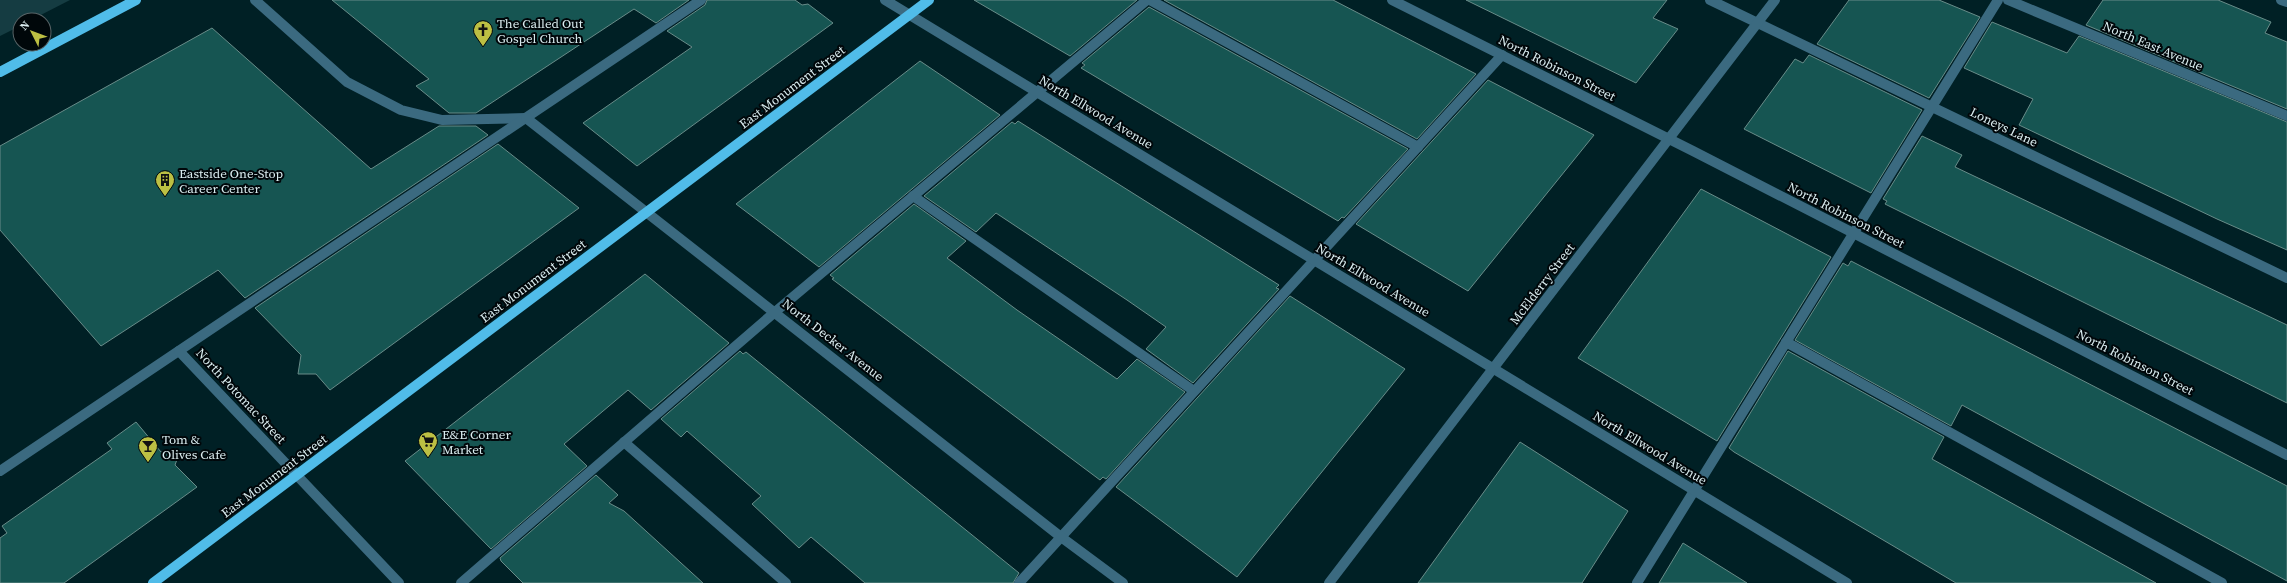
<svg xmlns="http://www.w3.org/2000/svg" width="2287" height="583" viewBox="0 0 2287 583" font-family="'Source Serif 4',serif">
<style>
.green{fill:#153c42}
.building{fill:#165552;stroke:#688c89}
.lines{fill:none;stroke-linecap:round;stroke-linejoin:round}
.lane{stroke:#3b6a80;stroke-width:10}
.street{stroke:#3b6a80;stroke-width:10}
.primary{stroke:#50bce9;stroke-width:10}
.labels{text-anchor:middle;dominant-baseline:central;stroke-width:4;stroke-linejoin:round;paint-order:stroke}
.poi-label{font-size:13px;fill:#daedf0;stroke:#00070a;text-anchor:start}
.street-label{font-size:13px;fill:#daedf0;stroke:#00070a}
</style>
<rect width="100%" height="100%" fill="#002025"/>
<!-- green -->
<path class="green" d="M0 0H70L31 20H20V26L0 36Z"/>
<!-- building -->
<g class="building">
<path d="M332 0H689L656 23 634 9 476 113H449L416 86 429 79Z"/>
<path d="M707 0H795L802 5 808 4 833 23 637 166 583 123 692 47 667 31 705 5Z"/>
<path d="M974 0H1137L1070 56Z"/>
<path d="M1164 0H1333L1476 74 1417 139Z"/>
<path d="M1466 0H1667L1653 18 1678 29 1636 83Z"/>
<path d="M1849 0H1939L1980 17 1929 98 1817 44Z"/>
<path d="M2103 0H2218L2271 22 2265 33 2287 42V109L2086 25Z"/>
<path d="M1149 7 1408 149 1344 218 1342 217 1338 221 1081 68 1085 65 1082 63Z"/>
<path d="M1992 22 2067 53 2079 36 2287 122V250L2217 219 2019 125 2033 99 1964 68Z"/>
<path d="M212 28 371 169 439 126H476L488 135 245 298 218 270 101 346 0 230V146Z"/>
<path d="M1809 55 1922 110 1871 193 1744 129 1795 59 1803 63Z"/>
<path d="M920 61 1000 115 819 267 736 204Z"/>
<path d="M1488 80 1594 135 1468 291 1356 224Z"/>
<path d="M1018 121 1279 285 1276 288 1279 289 1193 383 1146 349 1166 327 1127 300 996 213 976 232 924 196 1012 122 1015 124Z"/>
<path d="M1922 136 1962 155 1955 167 2287 325V403L1885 204 1887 201 1883 199Z"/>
<path d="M498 144 579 208 330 390 316 374H298L301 355 255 308Z"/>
<path d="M1701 189 1831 257 1717 441 1578 358Z"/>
<path d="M914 204 966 241 947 258 1017 310 1117 379 1137 359 1185 392 1106 479 1103 477 1100 480 832 279 834 278 830 275Z"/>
<path d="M1851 261 2287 486V581L1962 405 1951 426 1795 340 1843 263 1848 266Z"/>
<path d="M645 274 729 343 651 410 628 390 564 444 587 466 491 549 405 461Z"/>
<path d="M1290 296 1405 369 1237 577 1116 487Z"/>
<path d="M740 351 743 354 746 352 1019 573 1013 583H865L811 537 799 548 752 504 761 496 687 431 681 437 661 419Z"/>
<path d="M1788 351 1944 437 1932 459 2156 583H1956L1734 452 1729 448Z"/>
<path d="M136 422 161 452 179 454 175 465 197 487 64 583H0V538L7 533 2 526 112 449 107 443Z"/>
<path d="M1520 442 1628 511 1582 583H1418Z"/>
<path d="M596 475 618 495 609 503 624 511 703 583H523L501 561 500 558Z"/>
<path d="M1683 543 1747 583H1659Z"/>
</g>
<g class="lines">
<!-- lane -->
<g class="lane">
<path d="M255 0 347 82 401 110 442 120 526 118"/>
<path d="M1150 0 1418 147"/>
<path d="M1710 0 2287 278"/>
<path d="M2281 0 2287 2"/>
<path d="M913 196 1194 391"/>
<path d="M1786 342 2222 583"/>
<path d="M624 442 786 583"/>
<path d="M0 471 701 0"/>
<path d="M461 583 775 312 1147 0"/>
<path d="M1019 583 1502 55"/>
<path d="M1637 583 1998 0"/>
</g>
<!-- street -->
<g class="street">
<path d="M885 0 1847 583"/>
<path d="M1392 0 1693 151 2287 455"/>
<path d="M2008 0 2287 116"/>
<path d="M526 118 1061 537 1123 583"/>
<path d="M179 351 399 583"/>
<path d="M1329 583 1775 0"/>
</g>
<!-- primary -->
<g class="primary">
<path d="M0 72 136 0"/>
<path d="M153 583 929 0"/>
</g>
</g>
<!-- icons -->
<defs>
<g id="church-pin" transform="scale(1)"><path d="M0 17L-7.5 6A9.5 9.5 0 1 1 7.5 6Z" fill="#bcbf43" stroke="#00070a"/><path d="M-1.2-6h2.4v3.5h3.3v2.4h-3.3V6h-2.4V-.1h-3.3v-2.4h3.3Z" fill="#111"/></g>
<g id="building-pin" transform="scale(1)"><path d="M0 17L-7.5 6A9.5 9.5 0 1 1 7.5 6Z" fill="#bcbf43" stroke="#00070a"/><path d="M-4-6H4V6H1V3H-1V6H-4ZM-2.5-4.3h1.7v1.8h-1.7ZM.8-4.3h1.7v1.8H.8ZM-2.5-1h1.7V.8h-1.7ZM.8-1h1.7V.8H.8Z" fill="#111"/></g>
<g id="supermarket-pin" transform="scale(1)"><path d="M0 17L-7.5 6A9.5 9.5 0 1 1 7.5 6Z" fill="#bcbf43" stroke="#00070a"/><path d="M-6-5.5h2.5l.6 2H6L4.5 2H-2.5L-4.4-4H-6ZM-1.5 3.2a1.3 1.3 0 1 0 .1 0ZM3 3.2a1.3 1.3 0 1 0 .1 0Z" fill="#111"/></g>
<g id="bar-pin" transform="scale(1)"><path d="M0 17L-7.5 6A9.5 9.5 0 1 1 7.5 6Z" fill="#bcbf43" stroke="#00070a"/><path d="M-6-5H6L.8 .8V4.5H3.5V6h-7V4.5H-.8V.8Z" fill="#111"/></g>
</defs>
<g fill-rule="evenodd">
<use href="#church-pin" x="483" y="30"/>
<use href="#building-pin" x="165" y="180"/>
<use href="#supermarket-pin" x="428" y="441"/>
<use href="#bar-pin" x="148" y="446"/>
</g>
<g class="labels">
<!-- poi labels -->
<g class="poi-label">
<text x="497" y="23">The Called Out<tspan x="497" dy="15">Gospel Church</tspan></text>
<text x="179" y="173">Eastside One-Stop<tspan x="179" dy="15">Career Center</tspan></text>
<text x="442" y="434">E&amp;E Corner<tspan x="442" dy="15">Market</tspan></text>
<text x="162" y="439">Tom &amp;<tspan x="162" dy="15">Olives Cafe</tspan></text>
</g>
<!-- street labels -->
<g class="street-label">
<text transform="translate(2153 46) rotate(23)">North East Avenue</text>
<text transform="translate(1557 68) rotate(27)">North Robinson Street</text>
<text transform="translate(792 87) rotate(-37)">East Monument Street</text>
<text transform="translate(1096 112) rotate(31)">North Ellwood Avenue</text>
<text transform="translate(2004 127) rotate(26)">Loneys Lane</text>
<text transform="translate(1846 215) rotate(27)">North Robinson Street</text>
<text transform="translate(1373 280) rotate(31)">North Ellwood Avenue</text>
<text transform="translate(533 281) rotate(-37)">East Monument Street</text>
<text transform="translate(1542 284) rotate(-53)">McElderry Street</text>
<text transform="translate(833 340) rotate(38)">North Decker Avenue</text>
<text transform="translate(2135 362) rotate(27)">North Robinson Street</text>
<text transform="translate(241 396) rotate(47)">North Potomac Street</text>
<text transform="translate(1650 448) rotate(31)">North Ellwood Avenue</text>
<text transform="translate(274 476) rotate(-37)">East Monument Street</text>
</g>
</g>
<!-- north arrow -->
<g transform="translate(32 32) rotate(312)"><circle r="19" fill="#00070a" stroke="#576366"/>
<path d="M0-3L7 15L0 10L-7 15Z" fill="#bcbf43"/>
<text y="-6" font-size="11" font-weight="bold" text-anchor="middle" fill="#daedf0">N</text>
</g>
</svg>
